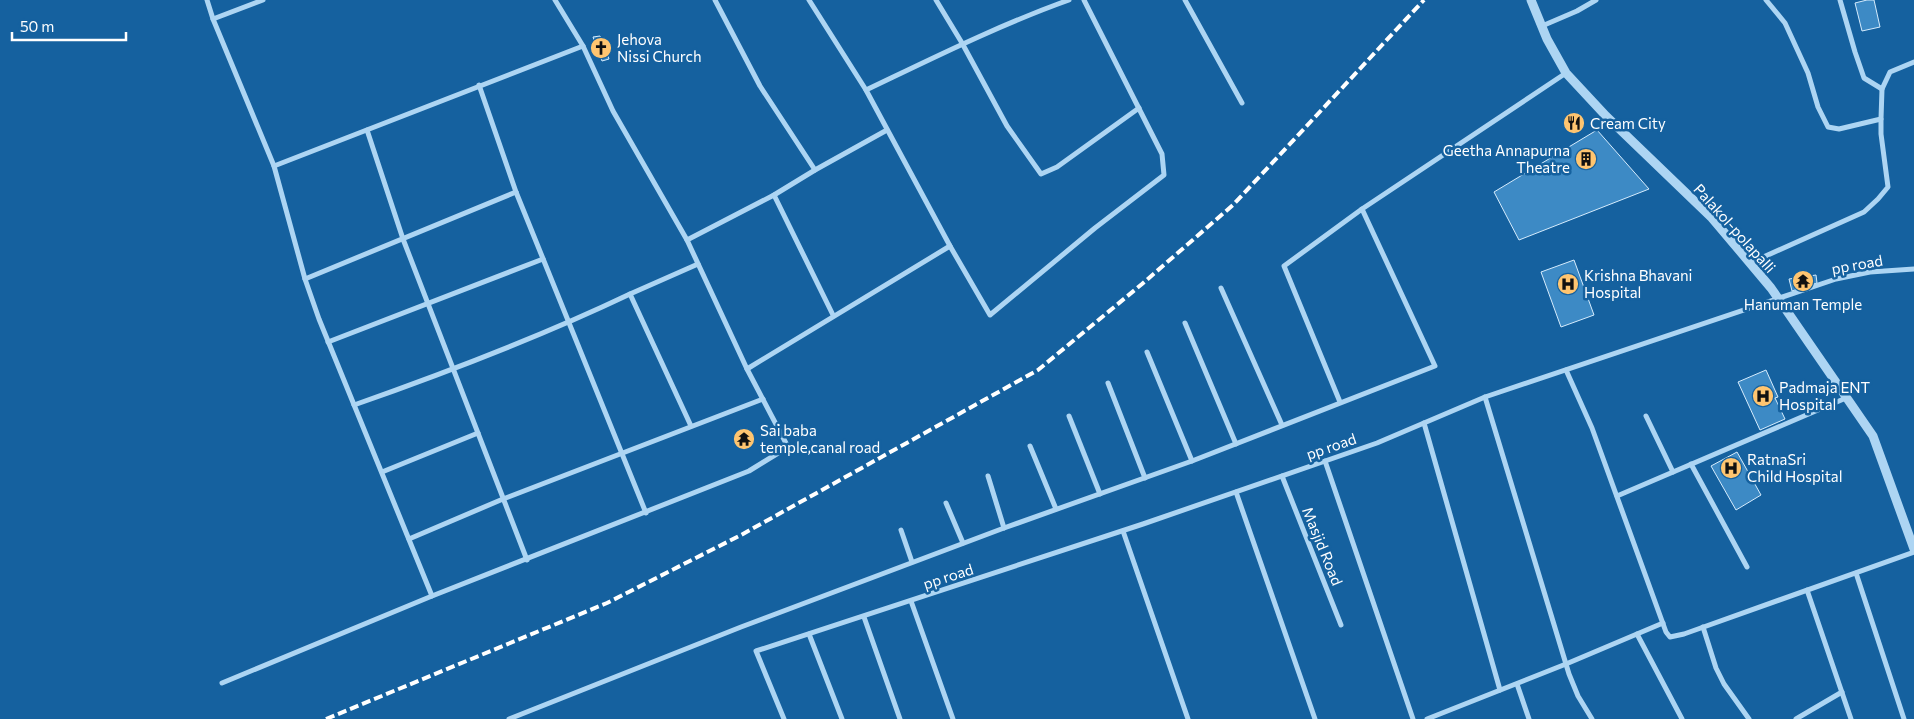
<svg xmlns="http://www.w3.org/2000/svg" width="1914" height="719" viewBox="0 0 1914 719" font-family="Commissioner,sans-serif">
<style>
.building{fill:#3d8ac5;stroke:#d6ecfd}
.lines{fill:none;stroke-linecap:round;stroke-linejoin:round}
.minor{stroke:#add5f3;stroke-width:5}
.tertiary{stroke:#add5f3;stroke-width:9}
.rail{stroke:#fff;stroke-width:4;stroke-dasharray:9 4;stroke-linecap:butt}
.labels{text-anchor:middle;dominant-baseline:central;stroke-width:5;stroke-linejoin:round;paint-order:stroke}
.poi-label{font-size:15px;fill:#fff;stroke:#15619f;text-anchor:start}
.street-label{font-size:15px;fill:#fff;stroke:#15619f}
</style>
<rect width="100%" height="100%" fill="#15619f"/>
<!-- building -->
<g class="building">
<path d="M1867 0H1874L1880 27 1862 31 1855 3Z"/>
<path d="M600 36 609 59 602 61 593 37Z"/>
<path d="M1597 130 1649 189 1519 240 1494 192Z"/>
<path d="M1574 260 1594 315 1561 327 1541 272Z"/>
<path d="M1816 275 1817 283 1792 291 1789 279Z"/>
<path d="M1766 370 1778 397 1775 398 1785 419 1760 430 1738 382Z"/>
<path d="M1737 452 1761 495 1736 510 1711 466Z"/>
</g>
<g class="lines">
<!-- minor -->
<g class="minor">
<path d="M207 0 213 19 274 166 305 279 319 319 432 596"/>
<path d="M715 0 760 86 815 170"/>
<path d="M809 0 866 90 950 246 990 315 1095 228 1164 175 1162 154 1084 0"/>
<path d="M936 0 962 43 1007 126 1041 174 1057 167 1139 108"/>
<path d="M1185 0 1242 103"/>
<path d="M1766 0 1785 23 1808 73 1818 107 1828 127 1839 129 1881 119"/>
<path d="M1840 0 1855 52 1864 78 1882 89"/>
<path d="M213 19 263 0"/>
<path d="M1542 26 1577 11 1596 0"/>
<path d="M479 85 516 192 646 513"/>
<path d="M866 90C933 58 999 25 1069 0"/>
<path d="M367 130 403 239 527 560"/>
<path d="M274 166 583 46"/>
<path d="M774 195 833 315"/>
<path d="M687 240 774 195 815 170 887 130"/>
<path d="M1750 263 1864 212 1878 199 1888 187 1881 134V119L1882 89 1890 72 1914 62"/>
<path d="M305 279 516 192"/>
<path d="M1221 288 1282 425"/>
<path d="M1185 323 1236 444"/>
<path d="M328 342 543 259"/>
<path d="M1147 352 1192 461"/>
<path d="M747 369 950 246"/>
<path d="M1566 370 1592 428 1666 632 1670 637 1684 634 1914 552"/>
<path d="M1108 383 1145 478"/>
<path d="M1485 397 1569 674 1578 696 1592 719"/>
<path d="M1340 402 1284 266 1362 209 1566 73"/>
<path d="M354 405C448 372 540 337 630 294"/>
<path d="M1069 416 1100 494"/>
<path d="M1646 416 1673 472"/>
<path d="M1424 423 1500 690"/>
<path d="M691 426 630 294 698 264"/>
<path d="M1030 446 1056 509"/>
<path d="M1325 461 1413 719"/>
<path d="M1691 464 1747 567"/>
<path d="M382 472 478 433"/>
<path d="M988 476 1004 528"/>
<path d="M1282 476 1341 625"/>
<path d="M1236 492 1315 719"/>
<path d="M1617 496 1846 398"/>
<path d="M946 503 963 543"/>
<path d="M901 530 912 562"/>
<path d="M1123 531 1188 719"/>
<path d="M409 539 503 499 763 399"/>
<path d="M1856 573 1904 719"/>
<path d="M1807 590 1851 719"/>
<path d="M911 601 953 719"/>
<path d="M864 617 900 719"/>
<path d="M1703 627 1716 668 1724 684 1749 719"/>
<path d="M809 634 842 719"/>
<path d="M1637 634 1682 719"/>
<path d="M222 683 432 596 749 471 788 447 747 369 687 240 613 111 583 46 555 0"/>
<path d="M1517 684 1529 719"/>
<path d="M509 719 741 627 1004 528 1192 461 1435 366 1362 209"/>
<path d="M784 719 756 651 1143 524 1377 443 1485 397 1836 279 1870 272 1914 269"/>
<path d="M1427 719 1566 664 1663 623"/>
<path d="M1796 719 1842 692"/>
</g>
<!-- tertiary -->
<path class="tertiary" d="M1531 0 1547 39 1566 73 1606 116 1712 218 1771 288 1811 346 1873 436 1914 549"/>
<!-- rail -->
<path class="rail" d="M326 719 607 603 741 535 1038 370 1142 284 1233 205 1424 0"/>
</g>
<!-- icons -->
<defs>
<g id="church-disc" transform="scale(1.125)"><circle r="9.5" fill="#ffc570" stroke="#15619f"/><path d="M-1.2-6h2.4v3.5h3.3v2.4h-3.3V6h-2.4V-.1h-3.3v-2.4h3.3Z" fill="#111"/></g>
<g id="restaurant-disc" transform="scale(1.125)"><circle r="9.5" fill="#ffc570" stroke="#15619f"/><path d="M-5-6h1v4h1v-4h1v4h1v-4h1v5L-1.5 .5V6h-2V.5L-5-1ZM5-6V6H3V1.5H1.5Q1.5-4 5-6Z" fill="#111"/></g>
<g id="building-disc" transform="scale(1.125)"><circle r="9.5" fill="#ffc570" stroke="#15619f"/><path d="M-4-6H4V6H1V3H-1V6H-4ZM-2.5-4.3h1.7v1.8h-1.7ZM.8-4.3h1.7v1.8H.8ZM-2.5-1h1.7V.8h-1.7ZM.8-1h1.7V.8H.8Z" fill="#111"/></g>
<g id="temple-disc" transform="scale(1.125)"><circle r="9.5" fill="#ffc570" stroke="#15619f"/><path d="M0-6L5-2H3V0L6.5 2.5H4V6H1.5V3h-3V6H-4V2.5H-6.5L-3 0V-2H-5Z" fill="#111"/></g>
<g id="hospital-disc" transform="scale(1.125)"><circle r="9.5" fill="#ffc570" stroke="#15619f"/><path d="M-5-5h3v3.5h4V-5h3V5h-3V1.5h-4V5h-3Z" fill="#111"/></g>
</defs>
<g fill-rule="evenodd">
<use href="#church-disc" x="601" y="48"/>
<use href="#restaurant-disc" x="1574" y="123"/>
<use href="#building-disc" x="1586" y="159"/>
<use href="#temple-disc" x="1803" y="281"/>
<use href="#hospital-disc" x="1568" y="284"/>
<use href="#hospital-disc" x="1763" y="396"/>
<use href="#temple-disc" x="744" y="439"/>
<use href="#hospital-disc" x="1731" y="468"/>
</g>
<g class="labels">
<!-- poi labels -->
<g class="poi-label">
<text x="617" y="39">Jehova<tspan x="617" dy="17">Nissi Church</tspan></text>
<text x="1590" y="123">Cream City</text>
<text x="1570" y="150" text-anchor="end">Geetha Annapurna<tspan x="1570" dy="17">Theatre</tspan></text>
<text x="1584" y="275">Krishna Bhavani<tspan x="1584" dy="17">Hospital</tspan></text>
<text x="1803" y="304" text-anchor="middle">Hanuman Temple</text>
<text x="1779" y="387">Padmaja ENT<tspan x="1779" dy="17">Hospital</tspan></text>
<text x="760" y="430">Sai baba<tspan x="760" dy="17">temple,canal road</tspan></text>
<text x="1747" y="459">RatnaSri<tspan x="1747" dy="17">Child Hospital</tspan></text>
</g>
<!-- street labels -->
<g class="street-label">
<text transform="translate(1735 228) rotate(48)">Palakol-polapalli</text>
<text transform="translate(1857 264) rotate(-10)">pp road</text>
<text transform="translate(1331 446) rotate(-19)">pp road</text>
<text transform="translate(1323 546) rotate(68)">Masjid Road</text>
<text transform="translate(948 576) rotate(-18)">pp road</text>
</g>
</g>
<!-- scale -->
<path d="M12 32v8h114v-8" fill="none" stroke="#ffffff" stroke-width="2.5"/>
<text x="20" y="32" font-size="15" fill="#ffffff" stroke="#15619f" stroke-width="4" paint-order="stroke">50 m</text>
</svg>
